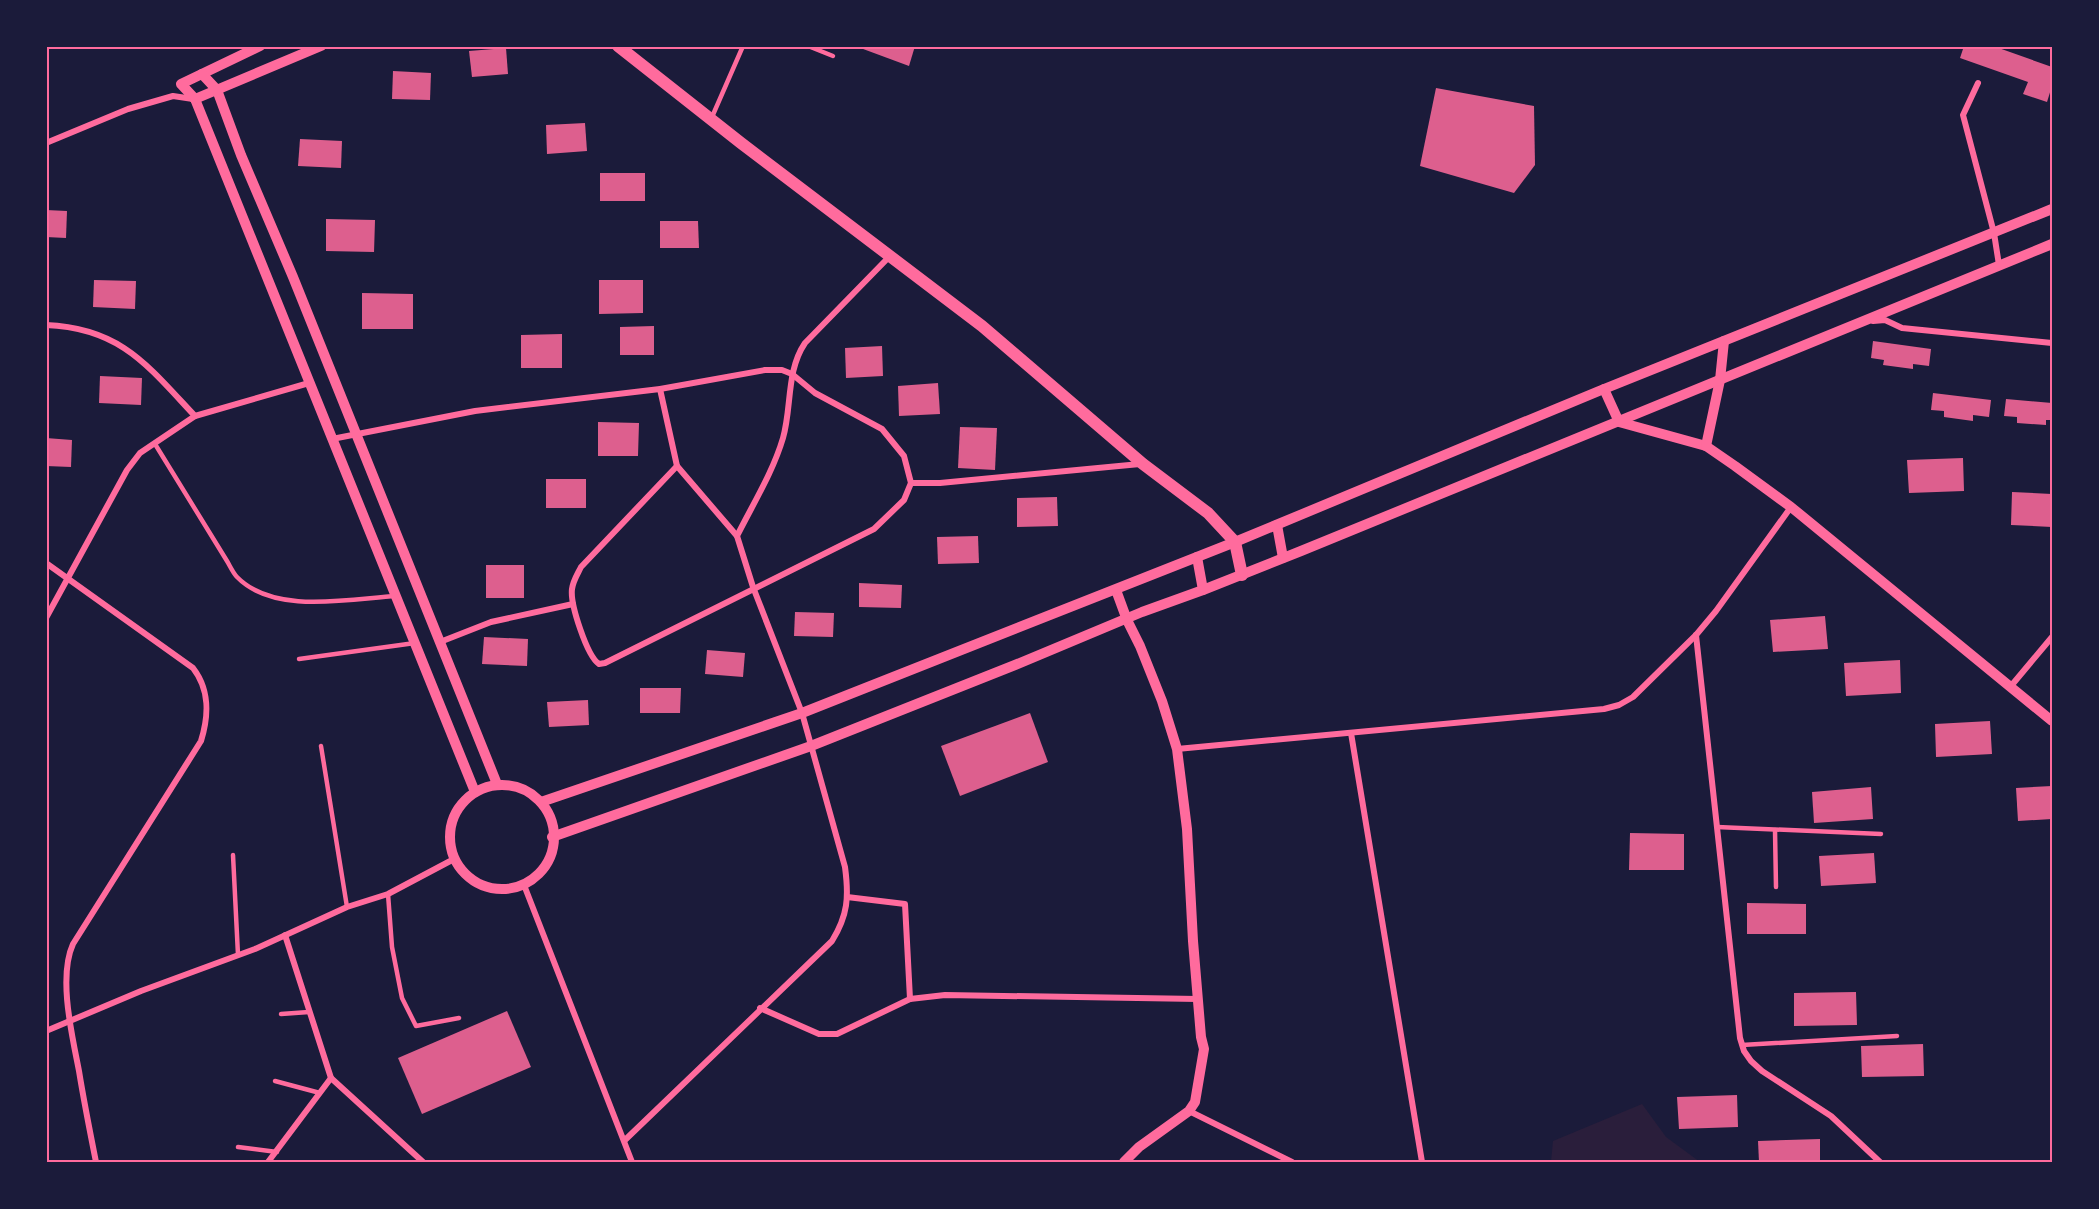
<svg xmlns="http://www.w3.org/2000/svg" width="2099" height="1209" viewBox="0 0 2099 1209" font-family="'Libre Baskerville',serif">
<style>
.green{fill:#2a1e3b}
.building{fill:#dd5f8e}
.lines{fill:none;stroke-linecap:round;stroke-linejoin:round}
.service{stroke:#ff6b9d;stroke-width:4.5}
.minor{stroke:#ff6b9d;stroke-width:6}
.tertiary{stroke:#ff6b9d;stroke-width:10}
.secondary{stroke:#ff6b9d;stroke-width:12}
.neatline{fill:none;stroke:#ff6b9d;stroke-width:2}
</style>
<rect width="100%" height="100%" fill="#1b1b3a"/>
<!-- green -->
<path class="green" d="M1642 1104 1666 1137 1700 1162H1551L1553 1141Z"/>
<!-- building -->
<g class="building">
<path d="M855 46H915L909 66Z"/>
<path d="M1964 46H1993L2052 67V86L2047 102 2023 94 2028 82 1960 58Z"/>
<path d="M506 48 508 74 472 77 469 51Z"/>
<path d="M393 71 431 73 430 100 392 99Z"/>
<path d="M1436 88 1534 106 1535 165 1514 193 1420 166Z"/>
<path d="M585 123 587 151 547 154 546 125Z"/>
<path d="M300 139 342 141 341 168 298 166Z"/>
<rect x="600" y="173" width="45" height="28"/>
<path d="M46 210 67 211 66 238 46 237Z"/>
<path d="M326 219 375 220 374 252 326 251Z"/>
<path d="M660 221H698L699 248H660Z"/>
<path d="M94 280 136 281 135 309 93 307Z"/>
<path d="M599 280H643V313L599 314Z"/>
<path d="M362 293 413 294V329H362Z"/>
<path d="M654 326V355H620V327Z"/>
<path d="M562 334V368H521V335Z"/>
<path d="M1873 341 1931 349 1929 366 1913 364V369L1883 365 1884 360 1871 358Z"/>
<path d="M882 346 883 376 846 378 845 348Z"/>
<path d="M100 376 142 378 141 405 99 403Z"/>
<path d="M938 383 940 414 899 416 898 386Z"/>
<path d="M1933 393 1991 400 1989 417 1973 415V421L1944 417V411L1931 410Z"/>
<path d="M2006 399 2052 403V420H2046V425L2017 423V417L2004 416Z"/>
<path d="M598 422 639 423 638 456H598Z"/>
<path d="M960 427 997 428 995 470 958 468Z"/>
<path d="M46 438 72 440 71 467 46 466Z"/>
<path d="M1963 458 1964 491 1909 493 1907 460Z"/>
<rect x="546" y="479" width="40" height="29"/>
<path d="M2012 492 2052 494V527L2011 525Z"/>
<path d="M1057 497 1058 526 1017 527V498Z"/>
<path d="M978 536 979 563 938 564 937 537Z"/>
<rect x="486" y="565" width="38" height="33"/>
<path d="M859 583 902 585 901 608 859 607Z"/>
<path d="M795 612 834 613 833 637 794 636Z"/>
<path d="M1825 616 1828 649 1773 652 1770 620Z"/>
<path d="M484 637 528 639 527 666 482 664Z"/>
<path d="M707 650 745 653 743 677 705 674Z"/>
<path d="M1900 660 1901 693 1846 696 1844 663Z"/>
<path d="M640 688H681L680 713H640Z"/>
<path d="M588 700 589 725 549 727 547 702Z"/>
<path d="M1030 713 1048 762 960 796 941 746Z"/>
<path d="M1990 721 1992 754 1936 757 1935 724Z"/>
<path d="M2052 786V819L2018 821 2016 788Z"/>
<path d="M1871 787 1873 819 1814 823 1812 792Z"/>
<path d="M1630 833 1684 834V870H1629Z"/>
<path d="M1874 853 1876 883 1821 886 1819 856Z"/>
<path d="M1747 903 1806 904V934H1747Z"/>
<path d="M1856 992 1857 1025 1794 1026V993Z"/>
<path d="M507 1011 531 1067 422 1114 398 1058Z"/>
<path d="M1923 1044 1924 1076 1862 1077 1861 1046Z"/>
<path d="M1737 1095 1738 1127 1679 1129 1677 1097Z"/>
<path d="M1820 1139V1162H1759L1758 1141Z"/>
</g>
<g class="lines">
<!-- service -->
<g class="service">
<path d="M808 46 833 56"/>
<path d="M712 117 743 46"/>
<path d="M155 444 227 561C230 566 233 573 237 577 274 615 349 599 396 596"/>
<path d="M299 659 415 643"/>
<path d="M321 746 347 907"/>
<path d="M1717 827 1881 834"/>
<path d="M1775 830 1776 887"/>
<path d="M233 855 238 955"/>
<path d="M388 894 392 947 402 998 416 1026 459 1018"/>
<path d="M281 1014 309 1012"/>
<path d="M1742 1045 1897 1036"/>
<path d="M275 1081 320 1093"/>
<path d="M238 1147 277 1152"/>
</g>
<!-- minor -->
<g class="minor">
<path d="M1978 83 1963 115 1994 233 1999 265"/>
<path d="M46 143 128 109 173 96 193 99"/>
<path d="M1873 321 1885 320 1902 328 2052 343"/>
<path d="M46 325C121 328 148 366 195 416"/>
<path d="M332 439 475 411 660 389 765 370H782L792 374 815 393 882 429 904 456 911 483 904 500 874 529 605 663 599 664C587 656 570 604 572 589 573 581 577 575 581 567L677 466"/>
<path d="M911 483H940L1140 464"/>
<path d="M737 536C753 504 773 472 783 438 792 407 786 371 805 343L890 256"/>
<path d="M46 563 193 668C210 690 209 715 201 741L73 944C58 977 72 1035 79 1071 84 1102 90 1132 96 1162"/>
<path d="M46 618 127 470 140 453 195 416 309 383"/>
<path d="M1696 635 1740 1038 1744 1051 1751 1061 1762 1071 1831 1116 1880 1162"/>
<path d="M440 642 491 622 573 604"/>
<path d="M2011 686 2052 637"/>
<path d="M1351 733 1422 1162"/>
<path d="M1177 749 1604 709 1619 705 1633 697 1696 635 1716 611 1791 507"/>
<path d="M524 885 632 1162"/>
<path d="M847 897 905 904 910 999"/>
<path d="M285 935 331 1078 423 1162"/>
<path d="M760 1008 819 1034H837L910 999 945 995 1198 999"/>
<path d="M46 1031 141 991 255 949 347 907 388 894 454 859"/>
<path d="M1189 1111 1292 1162"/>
<path d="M625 1140 832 941C848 915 849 897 845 867L802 713 753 587 737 536 677 466 660 389"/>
<path d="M268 1162 331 1078"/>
</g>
<!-- tertiary -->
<g class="tertiary">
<path d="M260 46 181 84 195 99 475 792"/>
<path d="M202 74 217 90 241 155 293 277 497 784"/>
<path d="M195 99 321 46"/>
<path d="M1604 389 1619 422 1706 446 1735 466 1791 507 2052 721"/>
<path d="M1706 446 1720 380 1724 341"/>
<path d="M1277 525 1283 558"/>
<path d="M1197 557 1203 590"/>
<path d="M1116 590 1127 620 1140 646 1162 701 1177 749 1187 829 1193 941 1201 1037 1204 1049 1195 1102 1189 1111 1139 1147 1124 1162"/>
<circle cx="502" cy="837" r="52"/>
<path d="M541 802 802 713 1235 542 1599 391 2052 209"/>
<path d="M552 837 811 746 1015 665 1142 612 1203 590 1301 551 2052 244"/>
</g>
<!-- secondary -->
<path class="secondary" d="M618 46 741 143 982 326 1143 464 1208 513 1235 542 1242 575"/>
</g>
<!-- border -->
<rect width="2099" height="1209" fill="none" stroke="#1b1b3a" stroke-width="96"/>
<rect x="48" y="48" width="2003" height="1113" class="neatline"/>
</svg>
